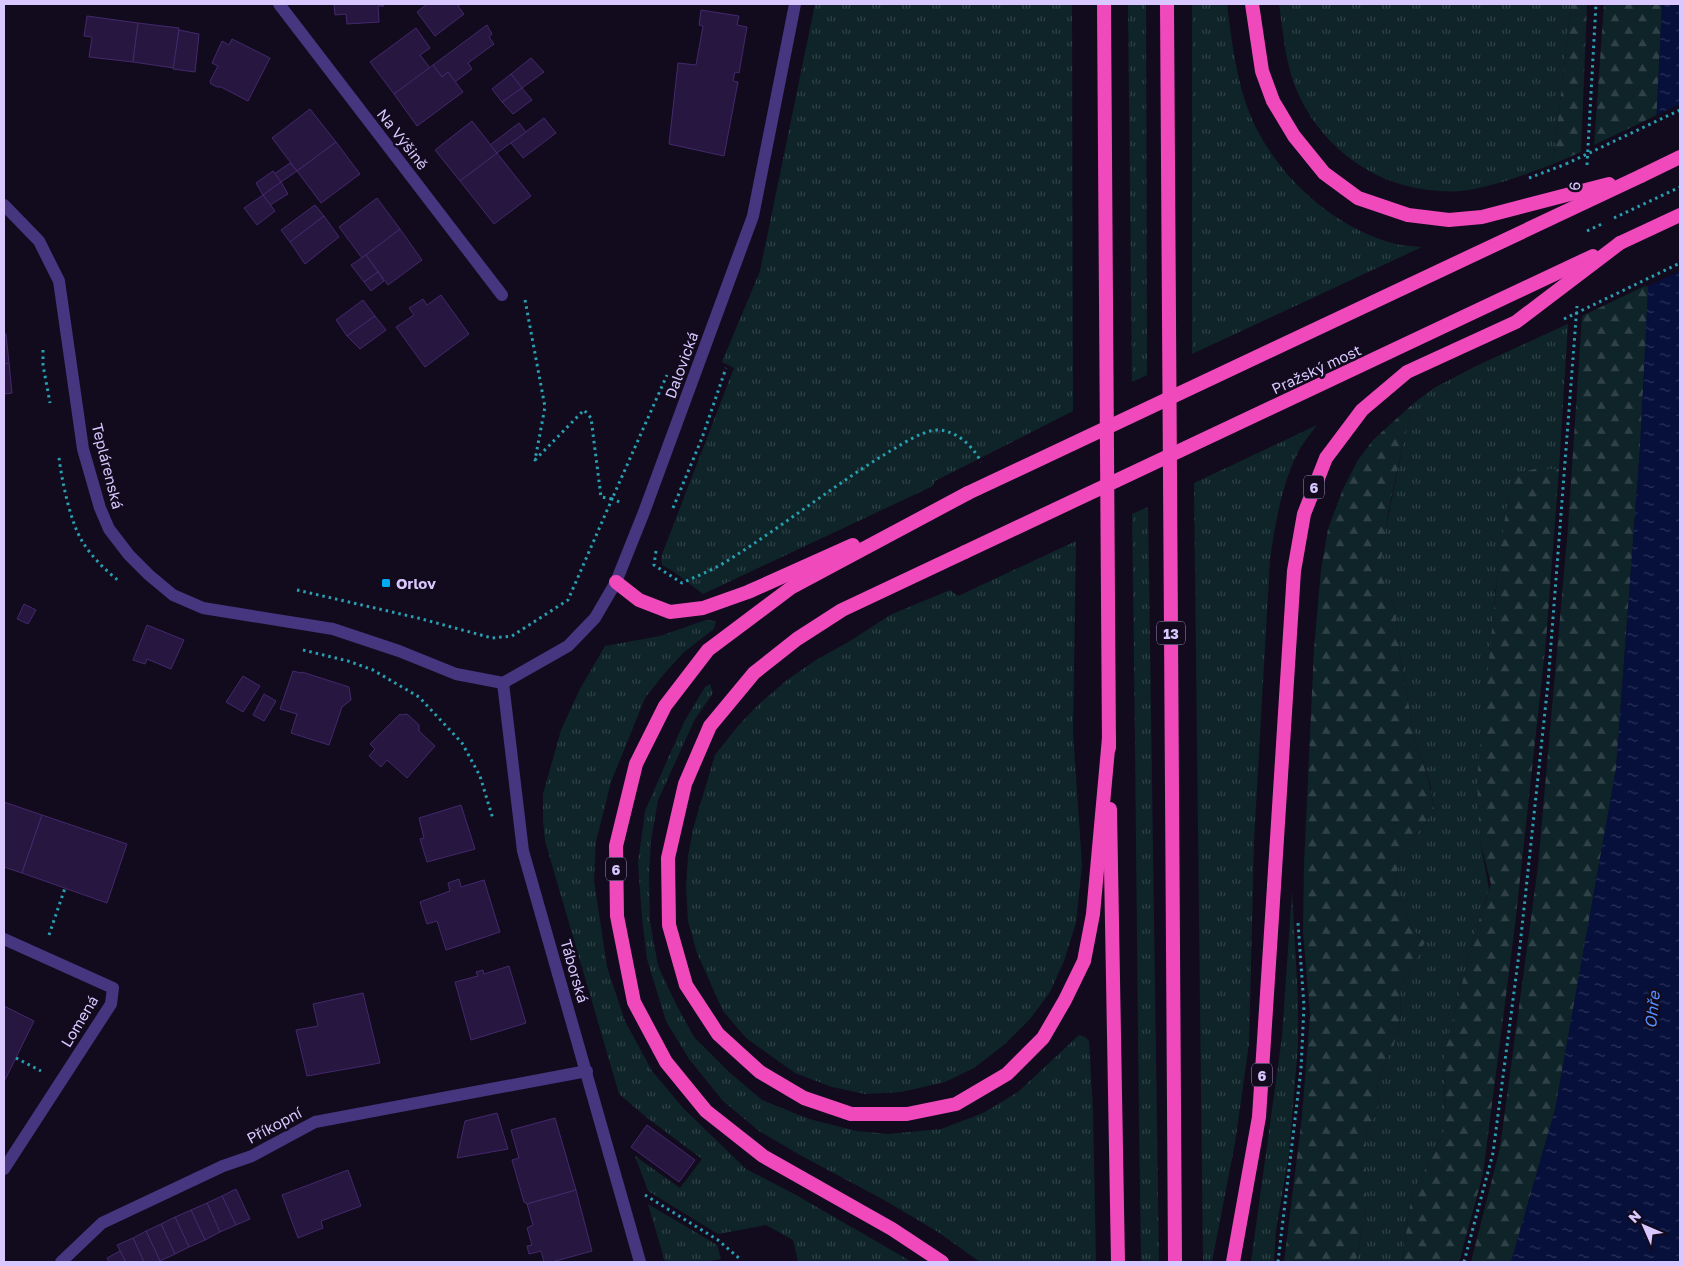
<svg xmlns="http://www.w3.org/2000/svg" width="1684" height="1266" viewBox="0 0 1684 1266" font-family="'Golos Text',sans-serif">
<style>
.grass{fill:url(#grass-tufts)}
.forest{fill:url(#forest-firs)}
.water{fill:url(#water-ripples)}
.pier{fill:#120b1e}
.building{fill:#271740;stroke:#43286c}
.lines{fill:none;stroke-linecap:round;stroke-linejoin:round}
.path{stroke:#299fb2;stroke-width:3;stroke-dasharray:2.5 4;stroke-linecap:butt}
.minor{stroke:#46357f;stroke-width:12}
.tertiary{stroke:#46357f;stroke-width:12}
.trunk{stroke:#f049bc;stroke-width:14}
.path-bridge{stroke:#299fb2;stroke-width:3;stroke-dasharray:2.5 4;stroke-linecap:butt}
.trunk-bridge{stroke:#f049bc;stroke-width:14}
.poi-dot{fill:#00abf3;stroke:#120b1e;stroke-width:2}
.labels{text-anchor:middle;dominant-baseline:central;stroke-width:5;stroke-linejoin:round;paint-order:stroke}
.shield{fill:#120b1e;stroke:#9d8fbc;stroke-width:1}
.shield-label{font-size:14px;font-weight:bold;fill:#d9c8ff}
.street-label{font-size:15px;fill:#d9c8ff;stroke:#120b1e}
.poi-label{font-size:15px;font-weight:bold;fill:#d9c8ff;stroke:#120b1e;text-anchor:start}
.water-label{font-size:16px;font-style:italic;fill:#5690ff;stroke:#120b1e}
</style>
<defs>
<pattern id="grass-tufts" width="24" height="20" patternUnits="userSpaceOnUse" patternTransform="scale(1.25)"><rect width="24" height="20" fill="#0e2428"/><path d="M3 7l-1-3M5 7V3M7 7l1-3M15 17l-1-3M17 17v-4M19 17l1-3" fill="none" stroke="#304248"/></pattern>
<pattern id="forest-firs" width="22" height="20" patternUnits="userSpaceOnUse" patternTransform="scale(1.25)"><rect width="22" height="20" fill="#0e2428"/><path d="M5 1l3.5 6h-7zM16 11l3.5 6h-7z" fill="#304248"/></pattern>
<pattern id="water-ripples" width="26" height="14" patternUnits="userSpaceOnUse" patternTransform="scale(1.25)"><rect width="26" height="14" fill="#07103b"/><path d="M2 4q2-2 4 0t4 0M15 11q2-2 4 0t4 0" fill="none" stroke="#2b3158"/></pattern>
</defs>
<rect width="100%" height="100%" fill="#120b1e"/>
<!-- grass -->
<g class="grass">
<path d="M815 4H1072L1073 411 935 481 933 486 703 594 674 572 662 565 661 557 734 368 722 362 760 271Z"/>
<path d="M1128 4H1146L1147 375 1132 382Z"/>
<path d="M1192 4H1227C1231 36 1235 69 1245 101 1267 168 1330 229 1400 245 1407 246 1415 246 1422 247L1192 354Z"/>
<path d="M1279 4H1571L1553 164C1524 175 1493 187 1462 191 1451 192 1440 191 1428 190 1368 183 1317 142 1295 86 1285 60 1283 31 1279 4Z"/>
<path d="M1568 324 1559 469H1534L1517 474 1508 499 1495 594 1480 840 1489 889 1476 929 1444 1054 1445 1129 1411 1198 1402 1262H1356L1366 1208V1136L1379 1106 1377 1081 1394 1045 1401 1016 1400 989 1425 942 1411 928 1396 883 1399 854 1420 830 1434 810 1430 784 1414 735 1400 655 1395 606 1384 589 1377 570 1404 440 1414 403 1434 388 1478 365Z"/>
<path d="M1317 425C1312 432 1306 439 1301 447 1283 477 1275 525 1270 559L1254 841 1249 1044 1235 1143 1212 1262H1203L1194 483Z"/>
<path d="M1148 507 1159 1262H1141C1137 1013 1136 763 1132 514Z"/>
<path d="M1076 541 1073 732 1082 865 1076 923 1064 961 1050 992 1030 1019 1005 1044 974 1068 945 1082 901 1092 865 1094 832 1087 795 1073 746 1038 723 1011 697 953 688 921 686 887 688 857 693 829 715 755 737 727 759 704 787 680 816 660 850 641 890 615 950 590 958 596Z"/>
<path d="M706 620 716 621 714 629 684 652 664 674 645 698 611 782 596 842 594 880 607 967 625 1021 652 1071 684 1109 746 1169 796 1195 912 1262H798L793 1240 766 1225 718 1234 648 1191 635 1156 680 1188 702 1159 646 1117 619 1094 545 841 543 820V794L561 730 580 689 605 646 660 636Z"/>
<path d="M710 684 713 693 695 719 658 800 651 841 649 873 650 921 658 966 676 1004 694 1037 729 1072 762 1100 809 1119 857 1131 888 1134 941 1129 983 1113 1018 1092 1079 1035 1085 1037 1089 1041 1093 1111 1096 1262H980L938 1232 884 1200 800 1155 759 1131 723 1101 689 1059 666 1021 647 959 642 918 638 863 645 811 684 722 705 687Z"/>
<path d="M1292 891 1298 1001V1045L1289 1154 1276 1230 1274 1262H1251L1282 1037Z"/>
<path d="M648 1204 717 1245 721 1259 703 1262H665Z"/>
</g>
<!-- forest -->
<g class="forest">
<path d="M1571 4H1587L1581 152 1553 164Z"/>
<path d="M1604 4H1662L1657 115 1594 145Z"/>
<path d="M1649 284 1640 448 1616 769 1555 1110 1511 1262H1471L1500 1148 1538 866 1568 527 1582 316Z"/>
<path d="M1414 403 1404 440 1388 513 1380 567 1384 589 1395 606 1400 655 1414 735 1429 782 1434 810 1420 830 1399 854 1396 883 1411 928 1425 942 1400 989 1401 1016 1394 1045 1377 1081 1379 1106 1366 1136V1208L1356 1262H1284L1302 1117 1310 1015 1303 932 1304 865 1314 649 1321 570 1328 529 1343 489 1358 460 1373 440Z"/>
<path d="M1534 469H1559L1546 641 1515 925 1483 1174 1459 1262H1402L1411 1198 1445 1129 1444 1054 1476 929 1491 884 1480 840 1477 779 1500 550 1508 499 1516 474Z"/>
</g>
<!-- water -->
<path class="water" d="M1662 4H1680V1262H1511L1555 1110 1616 769 1640 448Z"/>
<!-- pier -->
<path class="pier" d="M1680 104V271L1646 287 1655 116Z"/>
<!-- building -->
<g class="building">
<path d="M334 4H383L384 6H378L379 22 347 24 346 14 335 15Z"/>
<path d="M427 4H461L458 6 464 14 435 36 417 12Z"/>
<path d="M701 10 739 16 737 25 747 27 739 73 735 72 733 81 738 82 724 156 669 144 678 63 696 65 703 26 699 25Z"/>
<path d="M87 16 138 23 133 62 89 57 92 37 84 36Z"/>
<path d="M138 23 179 28 174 68 133 62Z"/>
<path d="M487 25 492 34 489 37 494 44 468 63 472 69 455 82 448 72 442 77 433 65Z"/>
<path d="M416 28 430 48 420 55 430 68 394 94 370 62Z"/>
<path d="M179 30 199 34 195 72 173 69Z"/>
<path d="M232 39 270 58 248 101 221 87H217L211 84 210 81 218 66 212 63 222 41 229 45Z"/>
<path d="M531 58 544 72 522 88 511 74Z"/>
<path d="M433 65 442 77 448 72 463 92 417 126 394 94Z"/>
<path d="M511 74 522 88 502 102 492 89Z"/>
<path d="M522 88 532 100 513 114 502 102Z"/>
<path d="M310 109 336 142 297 171 272 138Z"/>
<path d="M544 118 556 133 523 158 511 143Z"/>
<path d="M472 121 497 153 460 181 435 150Z"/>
<path d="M519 123 526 132 497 153 490 145Z"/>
<path d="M336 142 360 174 321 203 297 171Z"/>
<path d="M497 153 531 196 494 224 460 181Z"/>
<path d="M290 163 297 171 281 182 274 174Z"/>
<path d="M273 171 281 182 263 195 256 183Z"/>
<path d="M281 182 288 194 270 205 263 195Z"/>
<path d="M263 195 275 211 257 225 244 208Z"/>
<path d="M377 198 400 229 362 258 339 227Z"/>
<path d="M315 205 324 216 290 242 281 230Z"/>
<path d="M324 216 339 237 305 264 290 242Z"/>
<path d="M400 229 422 260 388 285 366 255Z"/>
<path d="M366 255 378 272 364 282 351 265Z"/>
<path d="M378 272 384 281 371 291 364 282Z"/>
<path d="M441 295 469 334 425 367 396 327 414 315 409 308 423 299 427 305Z"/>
<path d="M363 300 375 316 347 336 336 320Z"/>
<path d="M375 316 386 330 360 349 347 336Z"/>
<path d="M4 334H6L9 363 4 364Z"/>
<path d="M9 363 12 393 4 394V364Z"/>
<path d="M24 604 36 610 28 624 17 619Z"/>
<path d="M147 625 184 640 171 669 147 659 145 664 133 660Z"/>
<path d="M293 671 301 673 302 672 349 687 351 700 342 707 329 745 291 733 297 714 280 709Z"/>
<path d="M243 676 260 686 243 712 226 702Z"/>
<path d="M264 694 276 701 264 721 253 715Z"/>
<path d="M400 714 402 715 407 714 419 725V731L435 746 407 778 387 760 381 767 369 756 375 749 370 744Z"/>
<path d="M4 802 42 815 22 873 4 867Z"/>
<path d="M461 805 475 849 427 862 420 839 424 838 419 818Z"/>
<path d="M42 815 127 844 107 903 22 873Z"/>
<path d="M459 879 461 887 484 880 500 932 446 950 437 921 427 924 420 902 450 891 448 883Z"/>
<path d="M509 966 526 1023 471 1040 455 982 478 976 476 972 483 970 484 974Z"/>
<path d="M363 993 380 1063 307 1076 296 1030 318 1026 313 1004Z"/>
<path d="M4 1006 34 1021 4 1082Z"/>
<path d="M497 1113 508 1149 457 1158 465 1121Z"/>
<path d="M555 1118 576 1190 527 1204 524 1202 512 1160 519 1158 511 1130Z"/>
<path d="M647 1125 695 1160 679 1182 631 1147Z"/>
<path d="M348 1170 361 1206 321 1221 323 1228 298 1238 282 1195Z"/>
<path d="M236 1189 250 1219 236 1225 222 1196Z"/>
<path d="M576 1190 592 1251 552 1262H544L541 1251 529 1254 527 1246 532 1245 527 1228 533 1225 527 1204Z"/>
<path d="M222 1196 236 1225 220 1232 207 1203Z"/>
<path d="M207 1203 220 1232 205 1240 191 1210Z"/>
<path d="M191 1210 205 1240 189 1247 175 1217Z"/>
<path d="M175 1217 189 1247 175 1254 161 1224Z"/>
<path d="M161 1224 175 1254 160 1261 146 1231Z"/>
<path d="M146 1231 160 1261 156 1262H144L133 1238Z"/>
<path d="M133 1238 144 1262H126L117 1245Z"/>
<path d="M120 1251 126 1262H109L107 1258Z"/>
</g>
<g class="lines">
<!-- path -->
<g class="path">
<path d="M1587 165 1596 4"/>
<path d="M1529 178 1566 164"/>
<path d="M525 300 545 407 535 460 584 410 591 418 601 497 612 499 667 375"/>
<path d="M43 350V365L50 403"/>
<path d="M59 458C62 481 70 521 82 541 91 556 106 571 119 581"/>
<path d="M673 508 702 438 726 368"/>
<path d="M656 551 654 565 682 583C697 576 713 570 727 561 780 528 829 489 882 456 896 448 920 431 937 430 956 430 973 446 981 462"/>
<path d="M297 590 418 618 492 638 512 636 568 600 612 499 622 503"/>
<path d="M303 650 348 661 373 670 419 697 462 743 480 776 493 819"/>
<path d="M49 935 65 888"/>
<path d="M16 1058 41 1071"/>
<path d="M645 1195 718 1240 740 1259"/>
<path d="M1278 1262 1301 1069 1304 1006 1298 923"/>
<path d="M1464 1262 1493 1153 1520 946 1548 683 1577 306"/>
</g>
<!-- minor -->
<g class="minor">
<path d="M279 4 502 295"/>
<path d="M503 683 523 851 640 1262"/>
<path d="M4 939 113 988 111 1004 4 1169"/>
<path d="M61 1262 102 1223 223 1166 252 1156 315 1122 587 1071"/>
</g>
<!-- tertiary -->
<path class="tertiary" d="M4 205 39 241 59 281 83 449 100 508 109 529 129 555 149 575 173 595 203 608 333 629 399 651 456 674 503 683 568 646 595 618 616 582 644 512 753 216 795 4"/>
<!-- trunk -->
<g class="trunk">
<path d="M1104 4 1109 748"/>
<path d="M1167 4 1175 1262"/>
<path d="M1641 176 1680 157"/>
<path d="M1620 243 1680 215"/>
<path d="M965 552 842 610 797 639 754 673 710 726 685 784 668 858 669 925 686 985 718 1034 760 1072 804 1098 851 1114H907L956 1104 1007 1074 1043 1038 1065 1000 1084 961 1093 914 1109 738"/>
<path d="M616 582 639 600 670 612 703 608 748 592 853 545"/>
<path d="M1110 809 1118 1262"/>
<path d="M942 1262 892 1229 763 1156 706 1111 666 1062 634 1002 617 916 616 846 636 764 665 706 708 650 792 587 968 493"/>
<path d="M1233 1262 1259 1117 1274 886"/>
</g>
<!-- path-bridge -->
<g class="path-bridge">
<path d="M1566 164 1680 110"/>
<path d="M1614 218 1680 187"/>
<path d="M1587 231 1602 224"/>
<path d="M1564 319 1680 263"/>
</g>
<!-- trunk-bridge -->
<g class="trunk-bridge">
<path d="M1252 4 1262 71 1273 101 1294 136 1324 173 1358 198 1408 215 1449 220 1482 217 1609 184"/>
<path d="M968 493 1641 176"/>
<path d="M965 552 1593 256"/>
<path d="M1274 886 1294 571 1304 514 1326 458 1362 410 1407 372 1516 322 1620 243"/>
</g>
</g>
<!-- markers -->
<rect class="poi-dot" x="381" y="578" width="10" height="10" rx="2.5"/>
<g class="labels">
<!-- shield labels -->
<g class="shield">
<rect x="1304" y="475.5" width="20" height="23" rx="4"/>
<rect x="1157" y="621.5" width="28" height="23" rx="4"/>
<rect x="606" y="857.5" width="20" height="23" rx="4"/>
<rect x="1252" y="1063.5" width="20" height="23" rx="4"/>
</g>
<g class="shield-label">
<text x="1314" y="487">6</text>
<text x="1171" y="633">13</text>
<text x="616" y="869">6</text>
<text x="1262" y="1075">6</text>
</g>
<!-- street labels -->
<g class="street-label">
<text transform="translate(403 139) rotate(52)">Na Výšině</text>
<text transform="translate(1574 186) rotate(-86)">6</text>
<text transform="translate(681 365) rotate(-70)">Dalovická</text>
<text transform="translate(1316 369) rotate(-25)">Pražský most</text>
<text transform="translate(108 466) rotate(76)">Teplárenská</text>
<text transform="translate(575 971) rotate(74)">Táborská</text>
<text transform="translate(79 1021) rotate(-59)">Lomená</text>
<text transform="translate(274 1125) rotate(-28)">Příkopní</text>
</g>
<!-- poi labels -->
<g class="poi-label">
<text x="396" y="583">Orlov</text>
</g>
<!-- water labels -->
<g class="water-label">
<text transform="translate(1652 1010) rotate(-84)">Ohře</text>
</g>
</g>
<!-- border -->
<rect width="1684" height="1266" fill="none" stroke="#d9c8ff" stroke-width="10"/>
<!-- north arrow -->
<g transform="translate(1644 1226) rotate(315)" stroke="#120b1e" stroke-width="4" paint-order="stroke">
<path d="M0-4L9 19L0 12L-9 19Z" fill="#d9c8ff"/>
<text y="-8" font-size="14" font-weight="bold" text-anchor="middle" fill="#d9c8ff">N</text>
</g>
</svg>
